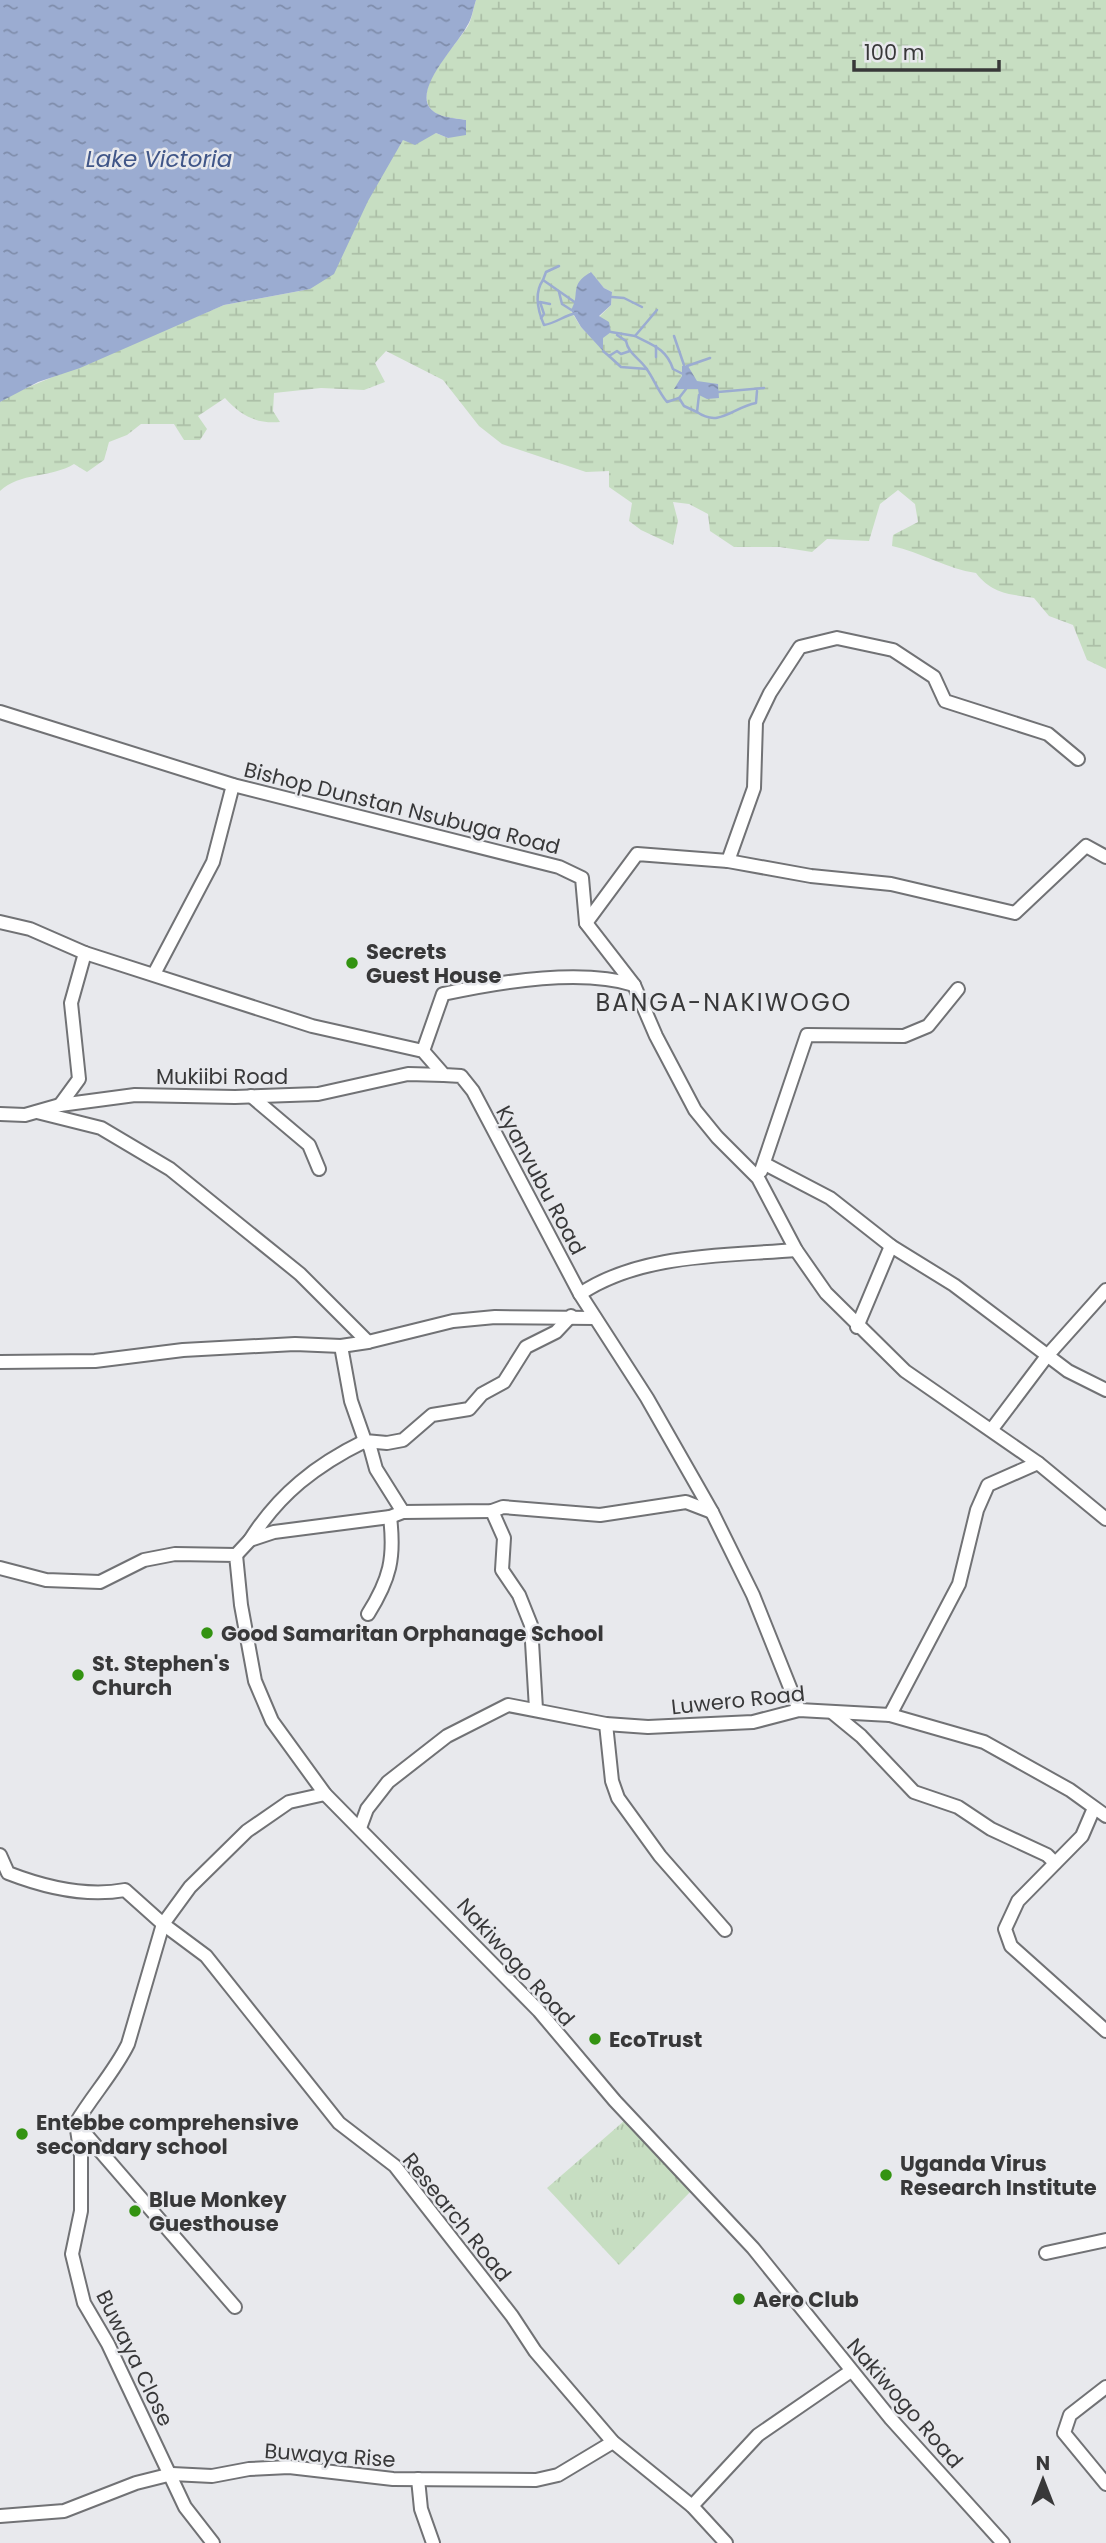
<svg xmlns="http://www.w3.org/2000/svg" width="1106" height="2543" viewBox="0 0 1106 2543" font-family="Poppins,sans-serif">
<style>
.grass{fill:url(#grass-tufts)}
.wetland{fill:url(#wetland-marsh);fill-rule:evenodd}
.water{fill:url(#water-ripples)}
.lines{fill:none;stroke-linecap:round;stroke-linejoin:round}
.stream{stroke:#9bacd1;stroke-width:2.5}
.minor-casing{stroke:#717275;stroke-width:16}
.minor{stroke:#fff;stroke-width:12}
.poi-dot{fill:#339311;stroke:#e8e9ed;stroke-width:2.5}
.labels{text-anchor:middle;dominant-baseline:central;stroke-width:5;stroke-linejoin:round;paint-order:stroke}
.street-label{font-size:21px;fill:#383839;stroke:#e8e9ed}
.poi-label{font-size:21px;font-weight:bold;fill:#383839;stroke:#e8e9ed;text-anchor:start}
.water-label{font-size:23px;font-style:italic;fill:#405688;stroke:#e8e9ed}
.quarter-label{font-size:24px;letter-spacing:2px;fill:#383839;stroke:#e8e9ed}
</style>
<defs>
<pattern id="grass-tufts" width="24" height="20" patternUnits="userSpaceOnUse" patternTransform="scale(1.75)"><rect width="24" height="20" fill="#c7dec2"/><path d="M3 7l-1-3M5 7V3M7 7l1-3M15 17l-1-3M17 17v-4M19 17l1-3" fill="none" stroke="#acbfa7"/></pattern>
<pattern id="wetland-marsh" width="20" height="14" patternUnits="userSpaceOnUse" patternTransform="scale(1.75)"><rect width="20" height="14" fill="#c7dec2"/><path d="M1 5h8M5 5V1M11 12h8M15 12V8" fill="none" stroke="#acbfa7"/></pattern>
<pattern id="water-ripples" width="26" height="14" patternUnits="userSpaceOnUse" patternTransform="scale(1.75)"><rect width="26" height="14" fill="#9bacd1"/><path d="M2 4q2-2 4 0t4 0M15 11q2-2 4 0t4 0" fill="none" stroke="#7f8dab"/></pattern>
</defs>
<rect width="100%" height="100%" fill="#e8e9ed"/>
<!-- grass -->
<path class="grass" d="M624 2121 693 2189 619 2265 547 2188Z"/>
<!-- wetland -->
<path class="wetland" d="M476 0H1106V669L1087 660 1073 625 1049 616 1034 598C1009 594 992 594 976 573 947 569 921 552 892 546L893 535 918 522 915 504 898 490 880 504 869 541 827 539 812 552 780 547H734L710 531 708 514 689 504 673 502 678 521 673 545 641 530 629 521 632 503 609 487V471L586 472 502 444 479 426 443 380 386 351 375 363 385 382 364 390 321 388 274 393 273 411 280 422C257 424 241 416 225 398L198 416 207 429 200 440H184L174 424H141L127 435 109 442 104 460 87 472 74 464C51 478 20 472 0 491V402L5 397 224 305 310 289 403 140 436 133 448 138 458 134 466 120C455 118 437 118 430 108 414 87 457 44 468 26 472 19 473 9 476 0ZM590 272 604 288 612 292 611 305 599 317 603 350 581 327 571 311Z"/>
<!-- water -->
<g class="water">
<path d="M0 0H476C473 9 472 19 467 26 458 44 414 88 430 108 438 118 455 118 466 120V135L448 138 436 133 415 145 403 140 368 201 334 274 310 289 224 305 80 368 38 382 0 402Z"/>
<path d="M591 272 604 288 612 292 611 305 599 316 609 322 611 332 603 338V351L581 327 571 310C581 294 568 285 591 272Z"/>
<path d="M682 366H688L697 381 718 384 719 398 707 399 699 395 698 389H674L682 376Z"/>
</g>
<g class="lines">
<!-- stream -->
<g class="stream">
<path d="M559 266 546 272 543 280 576 303"/>
<path d="M543 280C534 293 538 311 544 325 557 323 564 315 577 313"/>
<path d="M559 292 562 304 573 311"/>
<path d="M612 297 624 298 642 307"/>
<path d="M541 318 544 314 540 302 550 304"/>
<path d="M611 332 635 336 657 310"/>
<path d="M617 335 626 341C628 353 639 358 646 368 654 379 658 391 667 402L679 398 686 389"/>
<path d="M635 336C652 345 666 348 673 369L683 374"/>
<path d="M674 336 685 368"/>
<path d="M603 351 609 356 617 351 621 354 630 351"/>
<path d="M609 356 621 367 647 369"/>
<path d="M656 357V346"/>
<path d="M687 366 710 358"/>
<path d="M718 392 764 388"/>
<path d="M699 395 697 412C720 428 733 407 756 403L757 391"/>
<path d="M679 398 684 406 697 412"/>
</g>
<!-- minor casing -->
<g class="minor-casing">
<g id="minor">
<path d="M0 712 233 785 559 867 582 878 586 923 634 985 656 1036 695 1110 717 1137 758 1178 796 1250 826 1293 905 1371 1038 1463 1106 1519"/>
<path d="M728 861 754 788 756 722 770 693 800 647 837 638 893 650 934 677 945 701 1048 734 1078 759"/>
<path d="M0 922 30 929 85 953 312 1026 423 1051 444 1075 461 1076 473 1091 580 1294 647 1398 712 1512 753 1595 799 1710"/>
<path d="M586 923 637 854 728 861 811 876 891 884 1015 913 1086 846 1106 857"/>
<path d="M154 974 213 862 233 785"/>
<path d="M423 1051 443 994C498 982 581 968 634 985"/>
<path d="M251 1096 309 1145 319 1169"/>
<path d="M60 1105 79 1079 71 1003 85 953"/>
<path d="M37 1112 101 1128 170 1169 300 1274 368 1342"/>
<path d="M0 1114 25 1115 60 1105 135 1095 235 1097 318 1094 408 1074 444 1075"/>
<path d="M765 1164 830 1198 891 1246 954 1285 1068 1371 1106 1390"/>
<path d="M761 1171 807 1035 904 1036 928 1026 958 989"/>
<path d="M580 1294C641 1253 725 1256 796 1250"/>
<path d="M857 1327 891 1246"/>
<path d="M341 1346 351 1401 365 1441 387 1443 403 1440 432 1415 469 1409 482 1394 504 1382 526 1347 556 1332 571 1316"/>
<path d="M0 1362 95 1361 183 1350 295 1344 341 1346 368 1342 453 1321 495 1317 595 1318"/>
<path d="M992 1429 1047 1356 1106 1290"/>
<path d="M492 1511 504 1538 502 1570 519 1595 531 1625 536 1709"/>
<path d="M250 1540C279 1494 316 1465 365 1441L370 1447 376 1469 403 1512"/>
<path d="M236 1555 250 1540 274 1532 390 1517 403 1512 492 1511 503 1507 600 1515 686 1502 712 1512"/>
<path d="M0 1568 46 1580 100 1582 144 1560 175 1554 236 1555 241 1605 255 1681 272 1721 325 1794 539 2011 615 2101 753 2248 891 2419 1003 2543"/>
<path d="M368 1614C390 1579 395 1558 390 1517"/>
<path d="M833 1713 861 1736 914 1792 958 1807 991 1829 1047 1855 1055 1863"/>
<path d="M890 1715 959 1584 977 1510 988 1485 1038 1463"/>
<path d="M606 1724 612 1781 618 1798 660 1856 725 1930"/>
<path d="M1094 1808 1082 1836 1018 1901 1005 1929 1011 1946 1106 2031"/>
<path d="M360 1828 367 1809 388 1782 447 1736 508 1705 606 1724 648 1727 753 1722 799 1710 890 1715 984 1742 1070 1790 1106 1816"/>
<path d="M0 1855 8 1873C44 1887 87 1897 125 1890L163 1924 206 1956 339 2123 395 2166 512 2316 535 2351 613 2442 692 2506 726 2543"/>
<path d="M76 2123 235 2307"/>
<path d="M1046 2253 1106 2240"/>
<path d="M1106 2387 1070 2415 1064 2433 1106 2484"/>
<path d="M418 2479 421 2509 433 2543"/>
<path d="M692 2506 758 2435 851 2371"/>
<path d="M0 2516 64 2511 136 2483 172 2474 212 2476 249 2469 289 2467 393 2479 536 2480 558 2475 613 2442"/>
<path d="M213 2543 185 2507 108 2344 84 2303 72 2254 81 2211V2156L76 2123C92 2096 115 2071 128 2044L163 1924 190 1887 247 1831 289 1802 325 1794"/>
</g>
</g>
<!-- minor -->
<use href="#minor" class="minor"/>
</g>
<!-- markers -->
<g class="poi-dot">
<circle cx="352" cy="963" r="7"/>
<circle cx="207" cy="1633" r="7"/>
<circle cx="78" cy="1675" r="7"/>
<circle cx="595" cy="2039" r="7"/>
<circle cx="22" cy="2134" r="7"/>
<circle cx="886" cy="2175" r="7"/>
<circle cx="135" cy="2211" r="7"/>
<circle cx="739" cy="2299" r="7"/>
</g>
<g class="labels">
<!-- street labels -->
<g class="street-label">
<text transform="translate(402 808) rotate(14)">Bishop Dunstan Nsubuga Road</text>
<text x="222" y="1076">Mukiibi Road</text>
<text transform="translate(541 1180) rotate(62)">Kyanvubu Road</text>
<text transform="translate(738 1700) rotate(-6)">Luwero Road</text>
<text transform="translate(516 1962) rotate(48)">Nakiwogo Road</text>
<text transform="translate(457 2217) rotate(51)">Research Road</text>
<text transform="translate(135 2358) rotate(64)">Buwaya Close</text>
<text transform="translate(905 2403) rotate(49)">Nakiwogo Road</text>
<text transform="translate(330 2455) rotate(4)">Buwaya Rise</text>
</g>
<!-- poi labels -->
<g class="poi-label">
<text x="366" y="951">Secrets<tspan x="366" dy="24">Guest House</tspan></text>
<text x="221" y="1633">Good Samaritan Orphanage School</text>
<text x="92" y="1663">St. Stephen's<tspan x="92" dy="24">Church</tspan></text>
<text x="609" y="2039">EcoTrust</text>
<text x="36" y="2122">Entebbe comprehensive<tspan x="36" dy="24">secondary school</tspan></text>
<text x="900" y="2163">Uganda Virus<tspan x="900" dy="24">Research Institute</tspan></text>
<text x="149" y="2199">Blue Monkey<tspan x="149" dy="24">Guesthouse</tspan></text>
<text x="753" y="2299">Aero Club</text>
</g>
<!-- water labels -->
<g class="water-label">
<text x="159" y="159">Lake Victoria</text>
</g>
<!-- quarter labels -->
<g class="quarter-label">
<text x="724" y="1002">BANGA-NAKIWOGO</text>
</g>
</g>
<!-- north arrow -->
<g transform="translate(1043 2480)" stroke="#e8e9ed" stroke-width="5" paint-order="stroke">
<path d="M0-5L12 26L0 18L-12 26Z" fill="#383839"/>
<text y="-10" font-size="19" font-weight="bold" text-anchor="middle" fill="#383839">N</text>
</g>
<!-- scale -->
<path d="M854 60v10h145v-10" fill="none" stroke="#383839" stroke-width="3.5"/>
<text x="864" y="60" font-size="21" fill="#383839" stroke="#e8e9ed" stroke-width="5" paint-order="stroke">100 m</text>
</svg>
